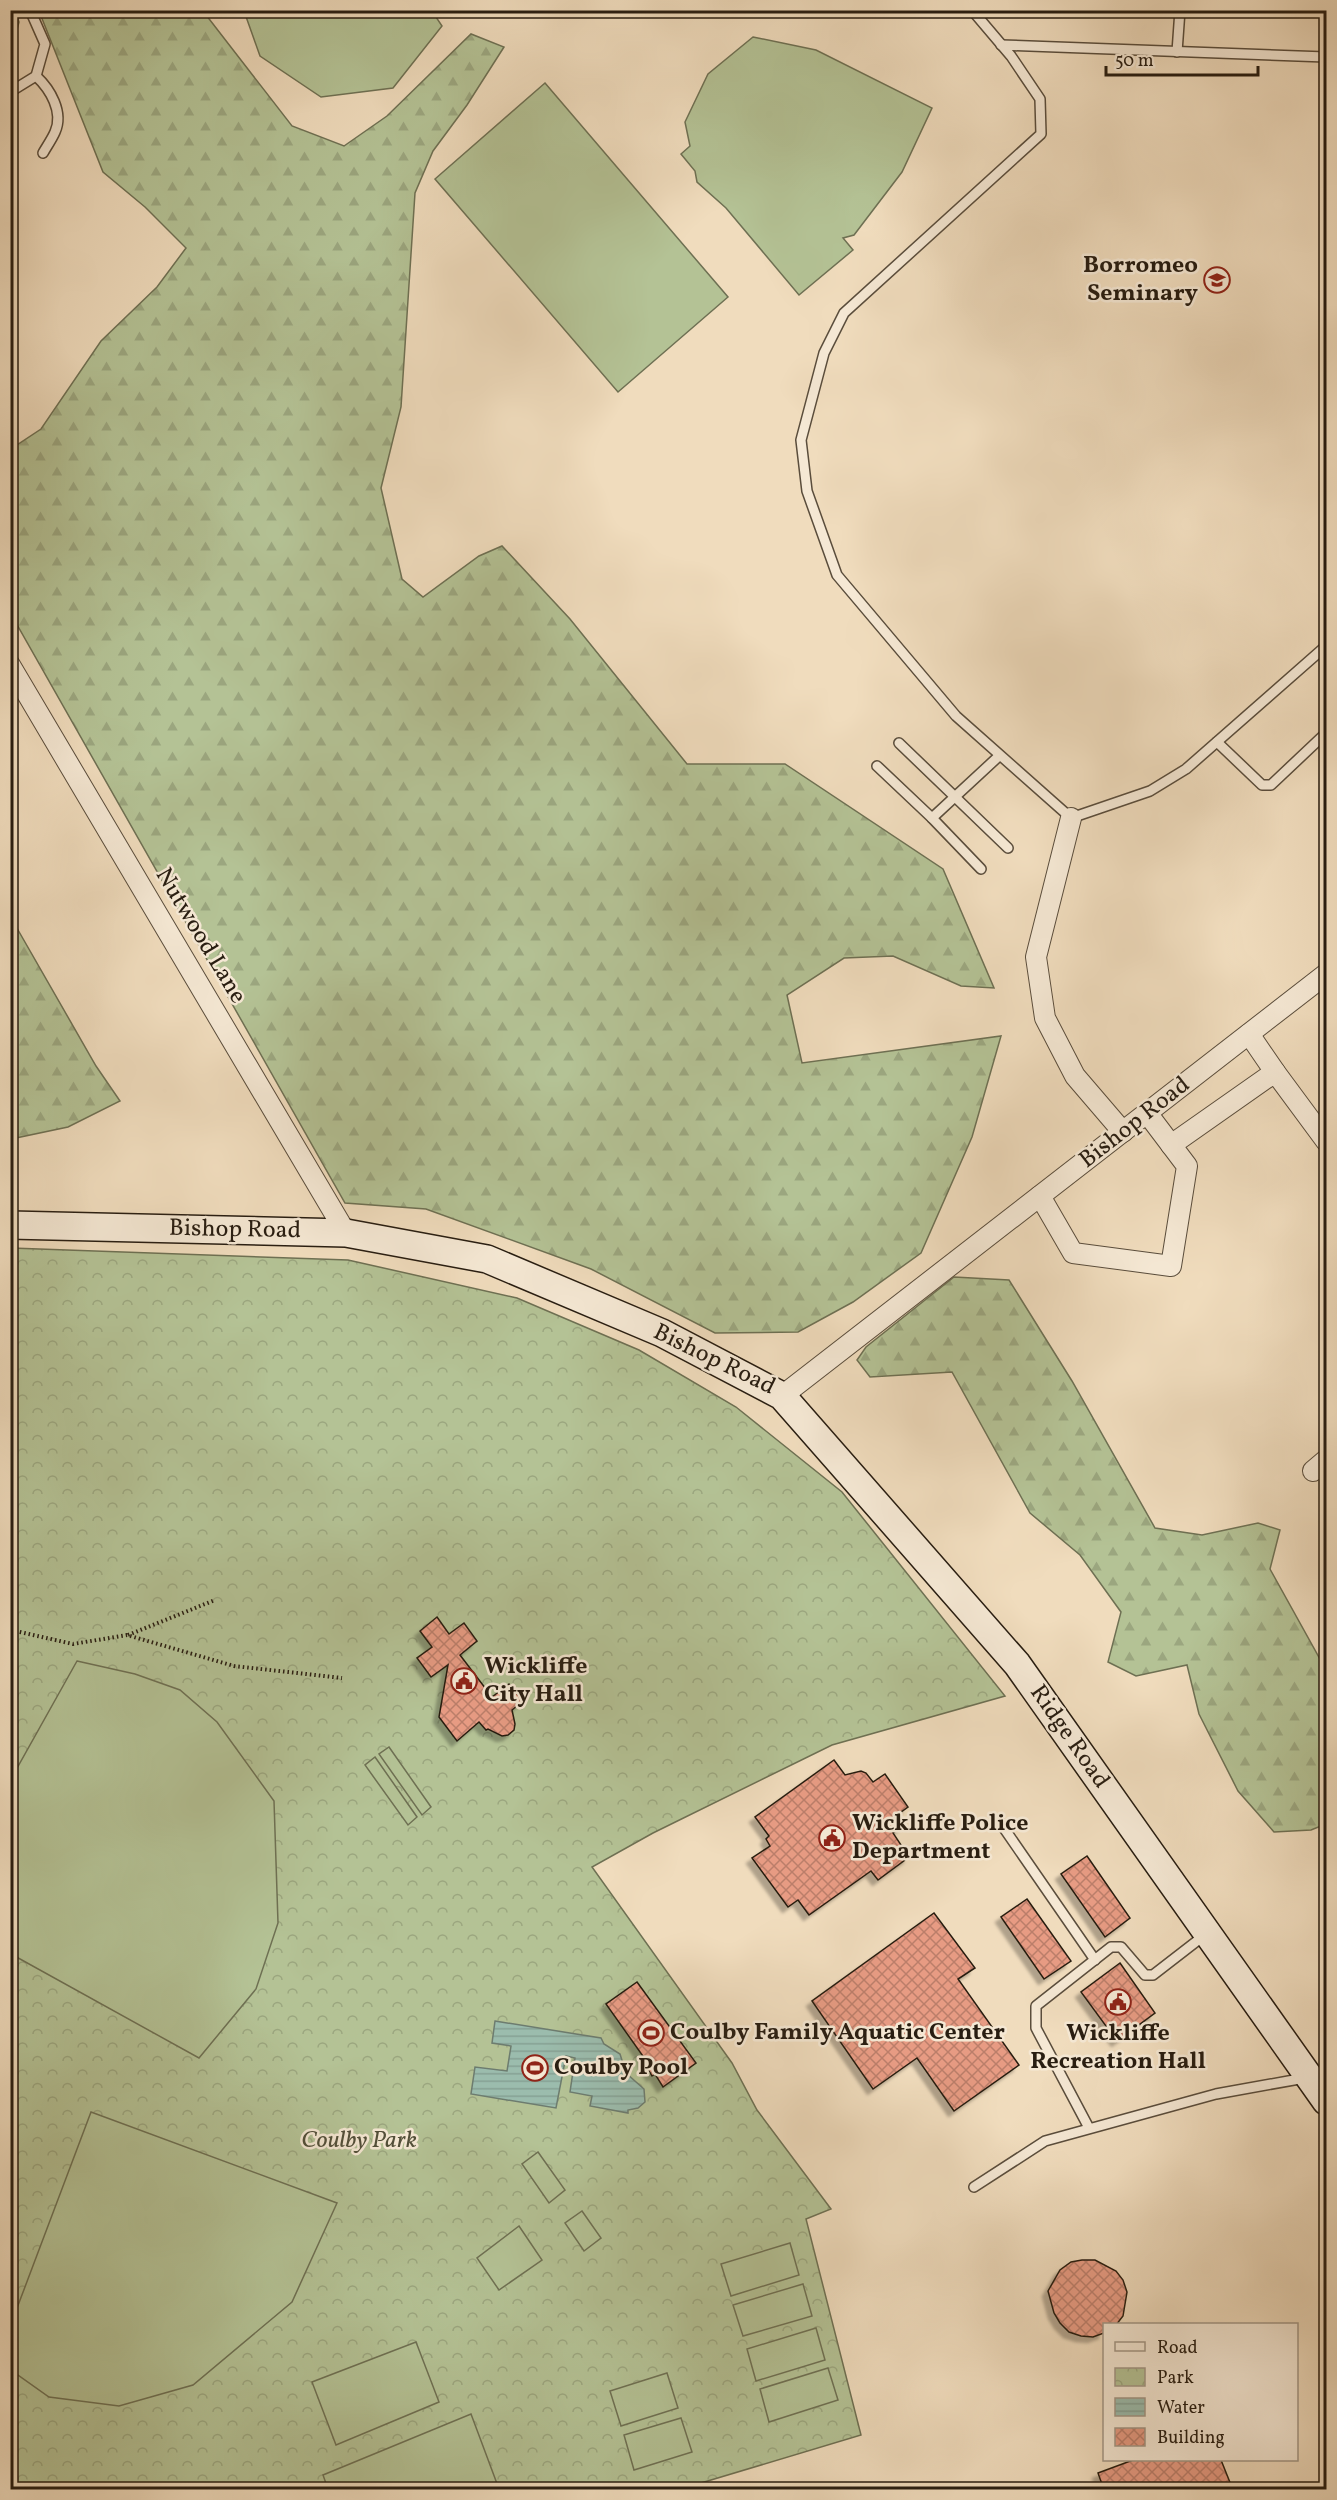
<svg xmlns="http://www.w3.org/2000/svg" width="1337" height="2500" viewBox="0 0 1337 2500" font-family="Vollkorn,serif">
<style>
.forest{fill:url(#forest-firs);stroke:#6e7053;stroke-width:1.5}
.park{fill:url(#park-crowns);stroke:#6e7053;stroke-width:1.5}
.garden{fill:#b4c295;stroke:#6e7053;stroke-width:1.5}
.water{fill:url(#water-rules);stroke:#6d7c6f;stroke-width:1.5}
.building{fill:url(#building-cross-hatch);stroke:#281d11;stroke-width:1.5;filter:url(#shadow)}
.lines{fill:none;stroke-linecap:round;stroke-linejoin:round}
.service-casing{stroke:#5a4d3c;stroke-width:12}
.minor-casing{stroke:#5a4d3c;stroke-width:22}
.secondary-casing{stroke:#281d11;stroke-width:30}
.path{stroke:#281d11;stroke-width:4;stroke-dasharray:1.5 3;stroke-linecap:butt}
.service{stroke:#f5e8d4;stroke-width:9}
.minor{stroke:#f5e8d4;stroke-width:20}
.secondary{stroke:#f5e8d4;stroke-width:27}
.labels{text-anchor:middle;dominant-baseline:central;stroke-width:5;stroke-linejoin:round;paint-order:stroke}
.poi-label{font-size:24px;font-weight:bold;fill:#281d11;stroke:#f5e8d4;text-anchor:start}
.street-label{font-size:24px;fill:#281d11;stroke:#f5e8d4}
.park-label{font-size:24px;font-style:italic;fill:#524f39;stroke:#f5e8d4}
</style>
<defs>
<pattern id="forest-firs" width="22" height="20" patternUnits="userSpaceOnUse" patternTransform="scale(1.5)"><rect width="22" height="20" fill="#b4c295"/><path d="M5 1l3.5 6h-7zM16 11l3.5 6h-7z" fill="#9ba67f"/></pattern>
<pattern id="park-crowns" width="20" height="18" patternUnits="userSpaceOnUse" patternTransform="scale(1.5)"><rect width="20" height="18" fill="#b4c295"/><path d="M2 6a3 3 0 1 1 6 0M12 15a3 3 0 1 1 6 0" fill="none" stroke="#9ba67f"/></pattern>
<pattern id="water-rules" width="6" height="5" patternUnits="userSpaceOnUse" patternTransform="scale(1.5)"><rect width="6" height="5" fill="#9bbcad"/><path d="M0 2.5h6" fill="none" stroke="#86a194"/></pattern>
<pattern id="building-cross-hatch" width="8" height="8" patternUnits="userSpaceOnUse" patternTransform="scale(1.5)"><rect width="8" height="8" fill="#e79b83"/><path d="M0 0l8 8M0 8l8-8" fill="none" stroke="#bb7e6a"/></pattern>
<filter id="shadow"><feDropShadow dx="-5.5" dy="5.5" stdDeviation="1.5" flood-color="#0004"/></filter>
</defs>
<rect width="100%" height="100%" fill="#f0dcbd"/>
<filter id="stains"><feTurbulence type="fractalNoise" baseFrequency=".00333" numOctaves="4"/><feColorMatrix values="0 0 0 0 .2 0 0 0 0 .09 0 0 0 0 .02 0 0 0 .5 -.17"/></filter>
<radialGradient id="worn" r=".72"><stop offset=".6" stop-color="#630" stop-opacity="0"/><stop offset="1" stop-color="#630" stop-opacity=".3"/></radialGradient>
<!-- forest -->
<g class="forest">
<path d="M11 10 15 11 19 22 11 52Z"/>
<path d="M39 11H203L292 126 344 146 387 116 471 34 504 47 467 105 433 151 415 193 401 407 381 488 402 579 423 597 479 556 502 546 570 619 687 764H785L943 869 994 988 961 986 893 956 844 958 787 995 802 1063 1001 1036 972 1137 921 1253 853 1302 798 1332 715 1333 591 1269 426 1209 345 1203 11 614V449L41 429 101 341 157 287 186 248 145 207 103 172Z"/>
<path d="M10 916 96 1066 120 1101 68 1127 11 1139Z"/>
<path d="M954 1277 1009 1280 1072 1381 1155 1528 1202 1535 1258 1523 1280 1530 1270 1569 1326 1670V1824L1311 1830 1274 1832 1238 1791 1199 1714 1187 1665 1136 1676 1108 1662 1121 1612 1080 1555 1030 1513 952 1372 870 1377 857 1360 866 1347Z"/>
</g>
<!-- park -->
<path class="park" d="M11 1248 348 1260 517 1298 639 1350 736 1407 842 1492 1005 1696 832 1745 653 1833 592 1867 732 2063 757 2110 831 2209 806 2219 861 2435 681 2489 11 2490Z"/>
<!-- garden -->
<g class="garden">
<path d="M244 11H432L442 26 393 88 321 97 260 56Z"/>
<path d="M753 37 816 50 932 108 902 172 854 235 843 238 853 250 799 295 726 208 697 182 695 171 681 154 690 146 685 122 708 74Z"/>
<path d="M545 83 728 297 618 392 435 179Z"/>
<path d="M77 1661 135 1674 180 1690 217 1722 274 1801 278 1923 256 1989 199 2058 11 1954V1779Z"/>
<path d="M389 1747 431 1807 422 1815 379 1754Z"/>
<path d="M375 1757 417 1817 408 1825 365 1765Z"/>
<path d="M91 2112 337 2203 292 2302 193 2385 119 2406 49 2397 11 2370V2324Z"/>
<path d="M538 2152 565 2190 549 2203 522 2164Z"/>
<path d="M582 2211 601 2238 584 2251 565 2223Z"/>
<path d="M519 2226 542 2260 499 2290 477 2258Z"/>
<path d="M790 2243 799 2275 731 2296 721 2264Z"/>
<path d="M803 2284 812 2316 743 2336 733 2305Z"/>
<path d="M816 2328 825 2360 756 2381 747 2349Z"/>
<path d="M416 2342 439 2402 336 2445 312 2382Z"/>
<path d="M828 2368 838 2400 769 2422 760 2389Z"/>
<path d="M667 2373 678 2408 621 2426 610 2391Z"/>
<path d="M471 2414 499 2489H328L323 2475Z"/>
<path d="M681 2418 692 2452 634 2470 624 2435Z"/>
</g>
<!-- water -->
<path class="water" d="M495 2021 601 2038 604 2044 620 2054 626 2073 644 2089 645 2102 638 2108 628 2110V2113L590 2106 592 2096 570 2092 575 2058 566 2056 556 2108 471 2094 475 2067 507 2071 511 2046 492 2043Z"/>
<!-- building -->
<g class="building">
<path d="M437 1617 449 1634 464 1623 477 1641 460 1655 492 1697 509 1684 523 1701 512 1710 515 1724 514 1730 508 1735 502 1736 488 1729 486 1730 479 1722 457 1741 439 1717 448 1665 431 1677 417 1658 432 1647 420 1631Z"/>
<path d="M834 1760 845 1775 861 1771 866 1773 873 1782 885 1774 908 1807 897 1815 904 1825 893 1833 909 1857 878 1880 871 1871 809 1915 798 1900 788 1907 752 1858 770 1846 766 1839 769 1836 755 1817Z"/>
<path d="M1087 1856 1130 1918 1105 1937 1061 1874Z"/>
<path d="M1027 1899 1071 1961 1044 1979 1001 1917Z"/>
<path d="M934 1913 975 1968 958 1979 1019 2065 954 2111 917 2058 873 2089 812 2001Z"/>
<path d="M1120 1963 1155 2013 1117 2041 1081 1992Z"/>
<path d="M637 1982 696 2063 663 2087 655 2074 652 2076 643 2060 645 2059 606 2004Z"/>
<path d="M1082 2260H1095L1116 2271 1123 2280 1127 2292 1123 2316 1116 2325H1104V2333L1093 2337 1081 2336 1069 2332 1060 2323 1054 2313 1048 2291 1060 2270 1071 2262Z"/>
<path d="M1133 2460H1221L1233 2490H1104L1098 2473Z"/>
</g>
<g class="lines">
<!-- service casing -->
<g class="service-casing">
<g id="service">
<path d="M972 10 1011 56 1040 99 1041 134 844 313 824 353 801 440 807 491 837 575 956 716 1071 818 1150 791 1186 769 1326 646"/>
<path d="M1001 45 1326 57"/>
<path d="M1177 52 1180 10"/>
<path d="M36 76C50 89 64 112 55 132 52 139 47 146 43 153"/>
<path d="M10 92 36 76 45 44 30 10"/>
<path d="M1217 742 1262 785H1271L1326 733"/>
<path d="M899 743 1008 848"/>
<path d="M877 766 932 818 999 756"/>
<path d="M932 818 981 869"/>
<path d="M999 1821 1095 1960"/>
<path d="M1089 2128 1036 2028V2006L1111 1947H1121L1145 1975H1153L1206 1934"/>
<path d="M974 2187 1045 2141 1216 2094 1305 2078"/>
</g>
</g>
<!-- minor casing -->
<g class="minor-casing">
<g id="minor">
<path d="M10 665 346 1233"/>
<path d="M1071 818 1036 957 1045 1018 1075 1076 1123 1132"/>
<path d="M1249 1034 1275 1072"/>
<path d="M1171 1145 1275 1072 1326 1141"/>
<path d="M1040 1196 1073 1253 1171 1266 1187 1166 1147 1113"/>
<path d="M782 1396 1326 974"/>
<path d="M1313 1471 1326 1460"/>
</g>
</g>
<!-- secondary casing -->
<g class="secondary-casing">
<path id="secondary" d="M10 1225 346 1233 487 1259 662 1333 782 1396 1017 1664 1326 2101"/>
</g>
<!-- path -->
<g class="path">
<path d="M11 1630 73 1644 127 1635 234 1666 342 1678"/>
<path d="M128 1635 215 1600"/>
</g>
<!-- service -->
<use href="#service" class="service"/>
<!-- minor -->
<use href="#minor" class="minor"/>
<!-- secondary -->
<use href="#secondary" class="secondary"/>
</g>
<!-- icons -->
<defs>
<g id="school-ring" transform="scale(1.35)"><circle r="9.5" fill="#f5e8d4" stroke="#8f2418" stroke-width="1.5"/><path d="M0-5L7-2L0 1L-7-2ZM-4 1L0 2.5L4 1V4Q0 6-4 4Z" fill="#8f2418"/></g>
<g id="civic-ring" transform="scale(1.35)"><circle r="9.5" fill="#f5e8d4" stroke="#8f2418" stroke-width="1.5"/><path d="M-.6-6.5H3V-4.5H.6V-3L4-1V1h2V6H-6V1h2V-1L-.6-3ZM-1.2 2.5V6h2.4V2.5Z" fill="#8f2418"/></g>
<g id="stadium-ring" transform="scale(1.35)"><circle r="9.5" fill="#f5e8d4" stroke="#8f2418" stroke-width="1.5"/><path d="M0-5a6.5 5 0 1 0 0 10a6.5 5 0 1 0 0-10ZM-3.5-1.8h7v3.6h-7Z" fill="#8f2418"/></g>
</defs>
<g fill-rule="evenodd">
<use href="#school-ring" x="1217" y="280"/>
<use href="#civic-ring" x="464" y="1681"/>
<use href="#civic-ring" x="832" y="1838"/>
<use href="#civic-ring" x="1118" y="2002"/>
<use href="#stadium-ring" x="651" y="2033"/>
<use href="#stadium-ring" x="535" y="2068"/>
</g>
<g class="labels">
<!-- poi labels -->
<g class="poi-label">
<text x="1198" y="266" text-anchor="end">Borromeo<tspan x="1198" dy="28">Seminary</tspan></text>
<text x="484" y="1667">Wickliffe<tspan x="484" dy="28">City Hall</tspan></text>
<text x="852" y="1824">Wickliffe Police<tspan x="852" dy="28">Department</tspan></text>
<text x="670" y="2033">Coulby Family Aquatic Center</text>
<text x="1118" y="2034" text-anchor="middle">Wickliffe<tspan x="1118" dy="28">Recreation Hall</tspan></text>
<text x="554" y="2068">Coulby Pool</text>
</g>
<!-- street labels -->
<g class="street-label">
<text transform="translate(200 936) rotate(59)">Nutwood Lane</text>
<text transform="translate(1135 1123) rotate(-38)">Bishop Road</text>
<text transform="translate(235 1230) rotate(1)">Bishop Road</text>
<text transform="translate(714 1360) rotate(26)">Bishop Road</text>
<text transform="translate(1069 1737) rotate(55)">Ridge Road</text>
</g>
<!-- park labels -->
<g class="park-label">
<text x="359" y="2141">Coulby Park</text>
</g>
</g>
<!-- margin -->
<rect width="1337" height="2500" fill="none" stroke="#f0dcbd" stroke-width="36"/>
<rect x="12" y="12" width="1313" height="2476" fill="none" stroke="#281d11" stroke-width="3"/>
<rect x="18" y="18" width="1301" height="2464" fill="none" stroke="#281d11" stroke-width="1.5"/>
<!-- legend -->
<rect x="1103" y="2323" width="195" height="138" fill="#f5e8d4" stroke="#a39786" stroke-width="1.5"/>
<rect x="1115" y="2342" width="30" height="9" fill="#f5e8d4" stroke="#a39786" stroke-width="1.5"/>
<text x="1157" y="2353" font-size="18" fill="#281d11">Road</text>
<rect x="1115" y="2368" width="30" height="18" fill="url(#park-crowns)" stroke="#a39786" stroke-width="1.5"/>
<text x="1157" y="2383" font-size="18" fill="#281d11">Park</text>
<rect x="1115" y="2398" width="30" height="18" fill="url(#water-rules)" stroke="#a39786" stroke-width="1.5"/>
<text x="1157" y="2413" font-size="18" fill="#281d11">Water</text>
<rect x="1115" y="2428" width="30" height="18" fill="url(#building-cross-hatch)" stroke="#a39786" stroke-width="1.5"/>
<text x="1157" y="2443" font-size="18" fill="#281d11">Building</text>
<!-- scale -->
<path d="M1106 66v9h152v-9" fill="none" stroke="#281d11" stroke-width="3"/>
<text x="1115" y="66" font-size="18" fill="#281d11" stroke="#f5e8d4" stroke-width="4.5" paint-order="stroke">50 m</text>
<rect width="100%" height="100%" filter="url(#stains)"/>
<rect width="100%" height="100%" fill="url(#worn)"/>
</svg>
